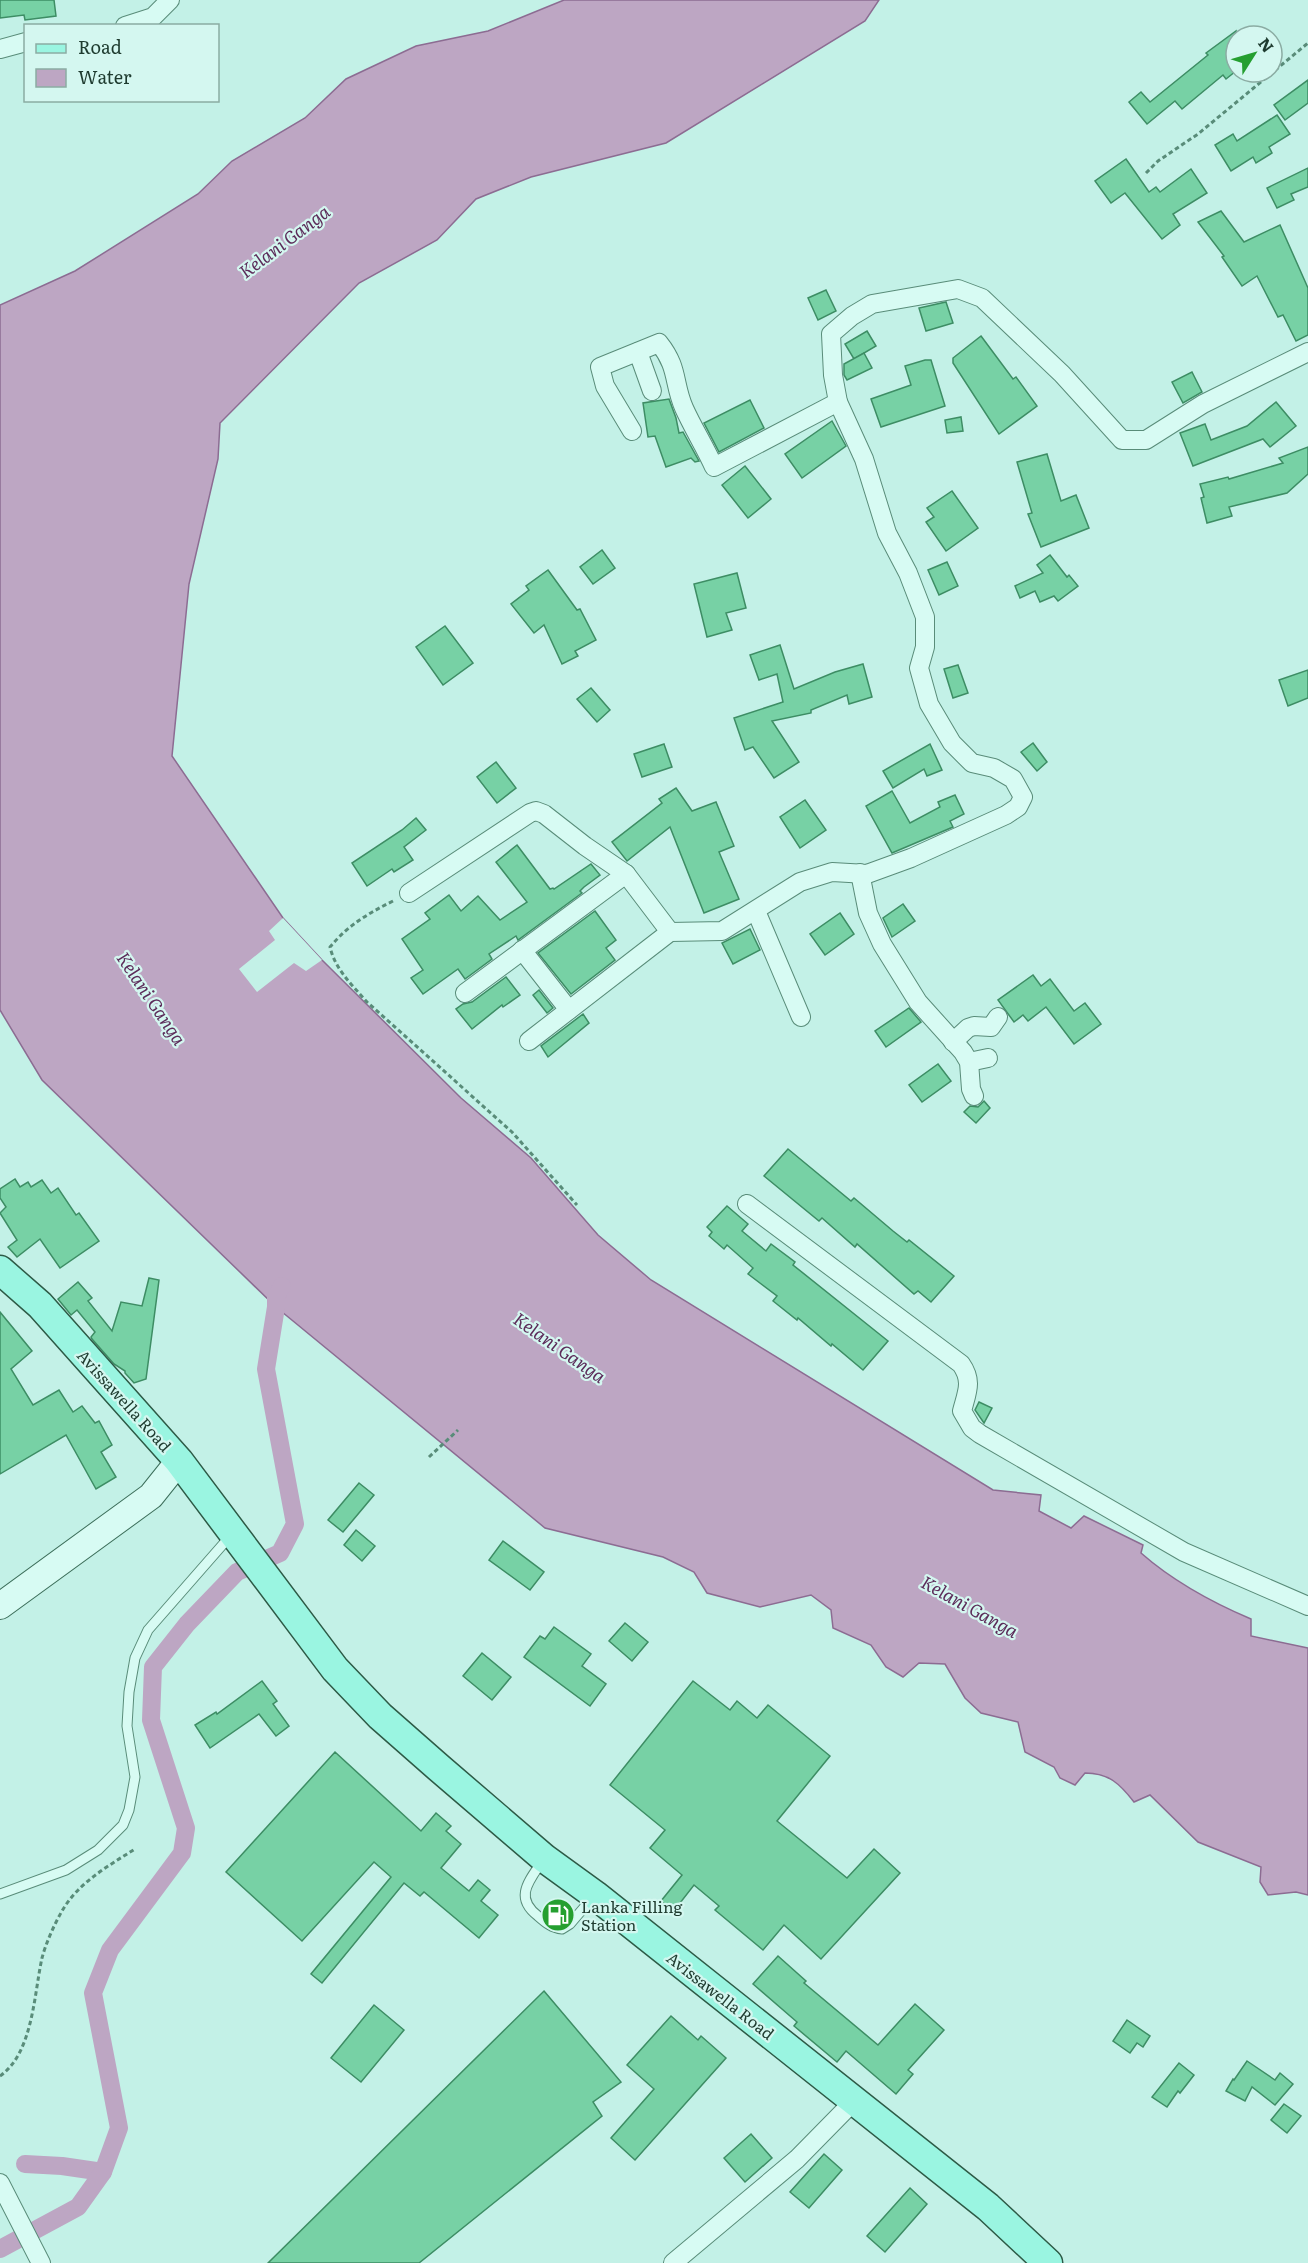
<svg xmlns="http://www.w3.org/2000/svg" width="1308" height="2263" viewBox="0 0 1308 2263" font-family="Literata,serif">
<style>
.water{fill:#bda6c3;stroke:#8c6c92;stroke-width:1.5}
.pier{fill:#c3f1e7}
.lines{fill:none;stroke-linecap:round;stroke-linejoin:round}
.canal{stroke:#bda6c3;stroke-width:18}
.building{fill:#77d1a5;stroke:#3d8d64;stroke-width:1.5}
.service-casing{stroke:#598c79;stroke-width:11}
.minor-casing{stroke:#598c79;stroke-width:20}
.secondary-casing{stroke:#3c6e5a;stroke-width:28}
.primary-casing{stroke:#2d5a46;stroke-width:31}
.path{stroke:#598c79;stroke-width:3;stroke-dasharray:4.5 3;stroke-linecap:butt}
.service{stroke:#d7fbf3;stroke-width:9}
.minor{stroke:#d7fbf3;stroke-width:18}
.secondary{stroke:#d7fbf3;stroke-width:26}
.primary{stroke:#9af5e1;stroke-width:28}
.labels{text-anchor:middle;dominant-baseline:central;stroke-width:4.5;stroke-linejoin:round;paint-order:stroke}
.street-label{font-size:16px;fill:#1e3b2f;stroke:#d4f7f0}
.poi-label{font-size:16px;fill:#1e3b2f;stroke:#d4f7f0;text-anchor:start}
.water-label{font-size:18px;font-style:italic;fill:#5c2c5a;stroke:#d4f7f0}
</style>
<rect width="100%" height="100%" fill="#c3f1e7"/>
<!-- water -->
<path class="water" d="M564 0H879L865 21 666 143 531 177 476 199 437 240 359 283 220 423 218 459 189 584 172 756 283 918 322 960 461 1098 531 1158 598 1235 651 1280 993 1490 1041 1495 1039 1511 1071 1528 1084 1516 1143 1545 1141 1553C1174 1582 1211 1602 1251 1619V1636L1308 1648V1895L1296 1892 1268 1895 1260 1882 1261 1867 1198 1842 1150 1795 1134 1802C1120 1784 1109 1773 1085 1773L1075 1785 1060 1778 1054 1767 1025 1752 1018 1722 981 1713 965 1698 945 1664 919 1663 903 1677 886 1667 871 1645 833 1628 831 1610 811 1595 760 1607 707 1593 694 1572 663 1557 545 1528 276 1307 42 1080 0 1010V305L75 271 198 194 232 161 305 118 346 79 416 46 488 31Z"/>
<!-- pier -->
<path class="pier" d="M283 918 322 960 306 971 294 963 257 992 239 969 275 940 269 931Z"/>
<g class="lines">
<!-- canal -->
<g class="canal">
<path d="M25 2164 62 2166 103 2172"/>
<path d="M0 2249 78 2207 103 2172 119 2128 93 1993 110 1950 182 1853 186 1828 151 1720 153 1667 187 1624 237 1572 280 1553 295 1524 266 1369 276 1307V1297L282 1286"/>
</g>
</g>
<!-- building -->
<g class="building">
<path d="M0 0H54L56 16 25 20 24 15 0 18Z"/>
<path d="M1236 31V71L1226 79 1223 75 1182 109 1175 101 1147 124 1129 102 1141 92 1150 102 1208 55 1206 53Z"/>
<path d="M1308 80V103L1285 120 1274 105Z"/>
<path d="M1277 115 1290 134 1269 147 1272 153 1256 163 1253 157 1231 171 1215 145 1233 134 1237 141Z"/>
<path d="M1126 159 1149 192 1156 187 1160 192 1191 169 1207 193 1173 214 1180 225 1162 239 1125 193 1111 203 1095 181Z"/>
<path d="M1308 168V187L1291 194 1294 200 1277 208 1267 188Z"/>
<path d="M1221 211 1244 242 1280 225 1308 288V335L1296 341 1283 315 1278 317 1257 276 1242 286 1222 257 1224 256 1198 222Z"/>
<path d="M826 290 836 311 818 320 808 298Z"/>
<path d="M946 302 953 323 926 331 919 308Z"/>
<path d="M867 331 876 346 854 359 845 344Z"/>
<path d="M981 336 1013 379 1016 377 1037 406 999 434 953 363V358Z"/>
<path d="M864 353 872 368 847 380 844 375V364Z"/>
<path d="M925 360H931L945 406 881 427 871 399 911 385 905 366Z"/>
<path d="M1192 372 1202 392 1183 403 1172 382Z"/>
<path d="M669 399 676 418 679 433 683 432 699 461 695 462 691 458 666 467 655 436 648 437 643 403Z"/>
<path d="M750 400 764 428 719 452 704 423Z"/>
<path d="M1276 402 1296 426 1270 447 1263 439 1193 466 1180 433 1205 424 1211 440 1247 426Z"/>
<path d="M961 417 963 431 947 433 945 420Z"/>
<path d="M832 421 846 446 802 478 785 454Z"/>
<path d="M1308 447V474L1287 493 1229 507 1232 516 1207 523 1201 498 1204 497 1200 484 1228 477 1229 479 1283 463 1279 458Z"/>
<path d="M1047 454 1061 501 1076 495 1089 528 1041 547 1028 514 1032 513 1017 462Z"/>
<path d="M745 466 771 499 748 518 722 485Z"/>
<path d="M952 491 978 528 946 551 926 522 934 517 927 508Z"/>
<path d="M602 550 615 568 593 584 580 567Z"/>
<path d="M1050 555 1067 577 1069 575 1078 586 1058 601 1054 596 1040 602 1035 591 1020 598 1015 586 1043 573 1037 565Z"/>
<path d="M947 562 958 586 939 595 928 570Z"/>
<path d="M548 570 577 610 580 609 596 640 575 651 578 656 562 664 544 625 534 633 511 604 529 590 526 586Z"/>
<path d="M737 573 746 608 726 613 732 630 707 637 694 584Z"/>
<path d="M445 626 473 663 443 685 416 647Z"/>
<path d="M780 645 794 689 835 672 863 664 872 697 849 704 847 695 811 710V713L772 721 799 762 774 778 753 747 745 750 734 718 783 702 777 674 759 680 750 655Z"/>
<path d="M958 665 968 693 953 698 944 669Z"/>
<path d="M1308 670V698L1288 706 1279 680Z"/>
<path d="M591 688 610 710 597 722 577 699Z"/>
<path d="M1033 743 1047 762 1037 771 1021 752Z"/>
<path d="M664 744 672 767 642 777 634 754Z"/>
<path d="M930 744 942 770 927 776 924 769 893 788 883 771Z"/>
<path d="M496 762 516 788 497 803 477 777Z"/>
<path d="M676 788 692 811 716 802 734 846 719 852 739 899 704 913 670 827 627 861 612 842 662 803 659 799Z"/>
<path d="M892 791 910 823 940 807 938 802 955 795 964 814 950 821 953 827 892 853 866 806Z"/>
<path d="M805 800 826 830 800 848 780 817Z"/>
<path d="M416 818 426 830 404 847 413 860 394 872 392 869 367 886 352 863 402 830Z"/>
<path d="M517 845 550 889 553 888 554 889 591 864 600 875 584 887 580 891 582 893 518 940 516 936 489 954 492 959 465 979 458 969 423 994 411 978 423 970 402 939 430 919 425 913 449 895 461 911 478 896 500 920 527 902 496 862Z"/>
<path d="M903 904 915 921 892 937 883 918Z"/>
<path d="M595 911 616 940 606 948 615 960 571 994 538 953Z"/>
<path d="M840 913 854 934 825 955 810 934Z"/>
<path d="M750 929 760 950 733 964 722 943Z"/>
<path d="M1033 975 1041 986 1050 979 1074 1011 1085 1003 1101 1024 1074 1044 1046 1007 1028 1021 1023 1015 1014 1022 998 1000Z"/>
<path d="M506 977 520 995 503 1007 502 1005 472 1029 456 1009 463 1004 472 1002Z"/>
<path d="M539 990 553 1008 547 1013 533 995Z"/>
<path d="M909 1008 921 1022 886 1047 875 1031Z"/>
<path d="M583 1014 589 1023 548 1057 541 1046Z"/>
<path d="M938 1064 951 1081 922 1102 909 1085Z"/>
<path d="M984 1101 990 1108 976 1123 964 1112 970 1106 978 1107Z"/>
<path d="M788 1149 851 1201 854 1198 893 1231 907 1242 909 1240 954 1276 931 1302 918 1291 914 1294 857 1244 855 1247 822 1218 819 1221 764 1176Z"/>
<path d="M15 1179 20 1187 28 1182 31 1187 42 1180 51 1193 58 1188 76 1215 79 1213 99 1241 60 1268 40 1239 17 1257 8 1247 17 1240 0 1213 6 1207 0 1198V1189Z"/>
<path d="M727 1206 748 1224 742 1231 766 1251 771 1244 795 1262 793 1265 888 1341 863 1370 832 1344 831 1346 798 1318 797 1320 773 1301 777 1296 748 1274 753 1268 727 1245 724 1249 709 1236 712 1232 707 1227Z"/>
<path d="M149 1278 159 1280 146 1379 134 1383 125 1373V1371L114 1364 92 1339 91 1337 95 1332 77 1310 71 1315 58 1299 78 1282 92 1298 88 1301 112 1331 121 1302 142 1306Z"/>
<path d="M0 1312 32 1351 11 1369 33 1405 59 1390 73 1412 82 1406 95 1423 99 1421 112 1445 101 1452 116 1477 96 1489 66 1435 0 1474Z"/>
<path d="M979 1402 992 1408 984 1423 975 1410Z"/>
<path d="M359 1483 374 1495 343 1532 328 1520Z"/>
<path d="M356 1530 375 1546 362 1561 344 1545Z"/>
<path d="M503 1541 544 1572 530 1590 489 1560Z"/>
<path d="M625 1623 648 1642 632 1661 609 1641Z"/>
<path d="M554 1627 591 1654 582 1666 606 1684 590 1706 524 1657 540 1636 545 1639Z"/>
<path d="M482 1653 511 1677 492 1700 463 1676Z"/>
<path d="M262 1681 277 1701 273 1704 289 1726 276 1736 259 1714 210 1748 195 1725 216 1712 217 1714Z"/>
<path d="M693 1681 730 1710 737 1701 757 1718 768 1705 830 1756 777 1821 847 1878 874 1849 900 1873 821 1959 784 1925 763 1950 715 1910 719 1906 694 1885 673 1912 661 1901 682 1875 650 1848 665 1830 610 1785Z"/>
<path d="M335 1752 421 1831 436 1813 451 1826 446 1831 461 1844 441 1868 469 1891 478 1880 490 1890 481 1901 498 1915 479 1938 424 1892 420 1896 404 1883 322 1983 311 1974 391 1877 374 1862 302 1941 226 1872Z"/>
<path d="M778 1956 806 1981 804 1983 878 2045 915 2004 944 2030 908 2070 913 2074 896 2094 846 2051 837 2062 794 2026 797 2022 753 1984Z"/>
<path d="M544 1991 621 2082 593 2102 602 2116 419 2263H268Z"/>
<path d="M374 2005 404 2030 361 2082 331 2058Z"/>
<path d="M671 2016 698 2040 701 2036 726 2058 635 2160 611 2138 654 2089 627 2065Z"/>
<path d="M1127 2020 1150 2036 1143 2047 1137 2043 1130 2053 1113 2041Z"/>
<path d="M1247 2061 1275 2080 1280 2073 1293 2084 1275 2105 1252 2087 1245 2101 1226 2091 1233 2079 1234 2080Z"/>
<path d="M1179 2063 1194 2075 1180 2093 1178 2091 1167 2107 1152 2097Z"/>
<path d="M1284 2104 1301 2116 1287 2133 1271 2120Z"/>
<path d="M751 2134 772 2158 745 2182 724 2158Z"/>
<path d="M824 2154 842 2170 809 2208 790 2192Z"/>
<path d="M910 2188 927 2204 885 2252 867 2236Z"/>
</g>
<g class="lines">
<!-- service casing -->
<g class="service-casing">
<g id="service">
<path d="M543 1860C530 1880 513 1897 538 1916 546 1923 552 1928 562 1929L570 1924 593 1897"/>
<path d="M0 1894 66 1870 98 1850 123 1825 129 1810 135 1777 127 1726 129 1692 135 1658 148 1630 232 1534"/>
</g>
</g>
<!-- minor casing -->
<g class="minor-casing">
<g id="minor">
<path d="M125 26 153 17 170 0"/>
<path d="M0 49 26 42"/>
<path d="M638 352 652 391"/>
<path d="M632 431 605 386 600 367 659 343C679 368 673 383 684 408 693 428 705 447 714 467L838 402"/>
<path d="M860 873 868 913 882 944 918 1002 963 1052 969 1062 971 1089 974 1096"/>
<path d="M409 893 530 813 536 811 544 814 585 846 626 874 670 932"/>
<path d="M756 911 801 1017"/>
<path d="M522 950 569 1010"/>
<path d="M465 993 626 874"/>
<path d="M529 1041 670 932 722 931 800 882 832 872 867 874 911 858 1006 815 1018 807 1023 797 1013 779 994 768 972 763 952 743 929 704 919 668 925 647V617L908 573 887 533 864 459 838 402 833 375 831 334 852 316 872 304 958 289 982 298 1062 374 1122 440H1146L1203 404 1308 352"/>
<path d="M953 1042 968 1028 974 1026 991 1027 998 1017"/>
<path d="M969 1062 988 1058"/>
<path d="M747 1204 961 1364C973 1381 967 1392 962 1411L972 1428 980 1434 1184 1552 1308 1606"/>
<path d="M0 2183 41 2263"/>
<path d="M673 2263 797 2159 854 2101"/>
</g>
</g>
<!-- secondary casing -->
<g class="secondary-casing">
<path id="secondary" d="M0 1606 151 1496 179 1461"/>
</g>
<!-- primary casing -->
<g class="primary-casing">
<path id="primary" d="M0 1270 40 1305 179 1461 335 1669 380 1716 438 1767 544 1858 595 1895 988 2207 1048 2263"/>
</g>
<!-- path -->
<g class="path">
<path d="M1146 173 1158 161 1198 134 1308 43"/>
<path d="M393 901C369 913 348 925 330 947 335 969 352 985 367 1002L512 1132 577 1205"/>
<path d="M429 1457 458 1430"/>
<path d="M0 2076C33 2053 34 1994 42 1958 46 1943 54 1925 62 1911 78 1883 108 1866 135 1849"/>
</g>
<!-- service -->
<use href="#service" class="service"/>
<!-- minor -->
<use href="#minor" class="minor"/>
<!-- secondary -->
<use href="#secondary" class="secondary"/>
<!-- primary -->
<use href="#primary" class="primary"/>
</g>
<!-- icons -->
<defs>
<g id="fuel-disc" transform="scale(1.725)"><circle r="9.5" fill="#259f30" stroke="#d4f7f0"/><path d="M-5.5-6h7V0h2V4h1.3V-2.5L3-4.5l.8-.8L6-3V5H2.5V1h-1V6h-7ZM-4.2-4.7v3.2H.2V-4.7Z" fill="#fff"/></g>
</defs>
<g fill-rule="evenodd">
<use href="#fuel-disc" x="558" y="1915"/>
</g>
<g class="labels">
<!-- street labels -->
<g class="street-label">
<text transform="translate(125 1400) rotate(48)">Avissawella Road</text>
<text transform="translate(721 1995) rotate(38)">Avissawella Road</text>
</g>
<!-- poi labels -->
<g class="poi-label">
<text x="581" y="1906">Lanka Filling<tspan x="581" dy="18">Station</tspan></text>
</g>
<!-- water labels -->
<g class="water-label">
<text transform="translate(284 241) rotate(-37)">Kelani Ganga</text>
<text transform="translate(152 998) rotate(56)">Kelani Ganga</text>
<text transform="translate(560 1347) rotate(35)">Kelani Ganga</text>
<text transform="translate(970 1606) rotate(29)">Kelani Ganga</text>
</g>
</g>
<!-- legend -->
<rect x="24" y="24" width="195" height="78" fill="#d4f7f0" stroke="#8baca3" stroke-width="1.5"/>
<rect x="36" y="44" width="30" height="9" fill="#9af5e1" stroke="#8baca3" stroke-width="1.5"/>
<text x="78" y="54" font-size="18" fill="#1e3b2f">Road</text>
<rect x="36" y="69" width="30" height="18" fill="#bda6c3" stroke="#8baca3" stroke-width="1.5"/>
<text x="78" y="84" font-size="18" fill="#1e3b2f">Water</text>
<!-- north arrow -->
<g transform="translate(1254 54) rotate(53)"><circle r="28" fill="#d4f7f0" stroke="#8baca3" stroke-width="1.5"/>
<path d="M0-4.5L10 22L0 15L-10 22Z" fill="#259f30"/>
<text y="-9" font-size="16" font-weight="bold" text-anchor="middle" fill="#1e3b2f">N</text>
</g>
</svg>
